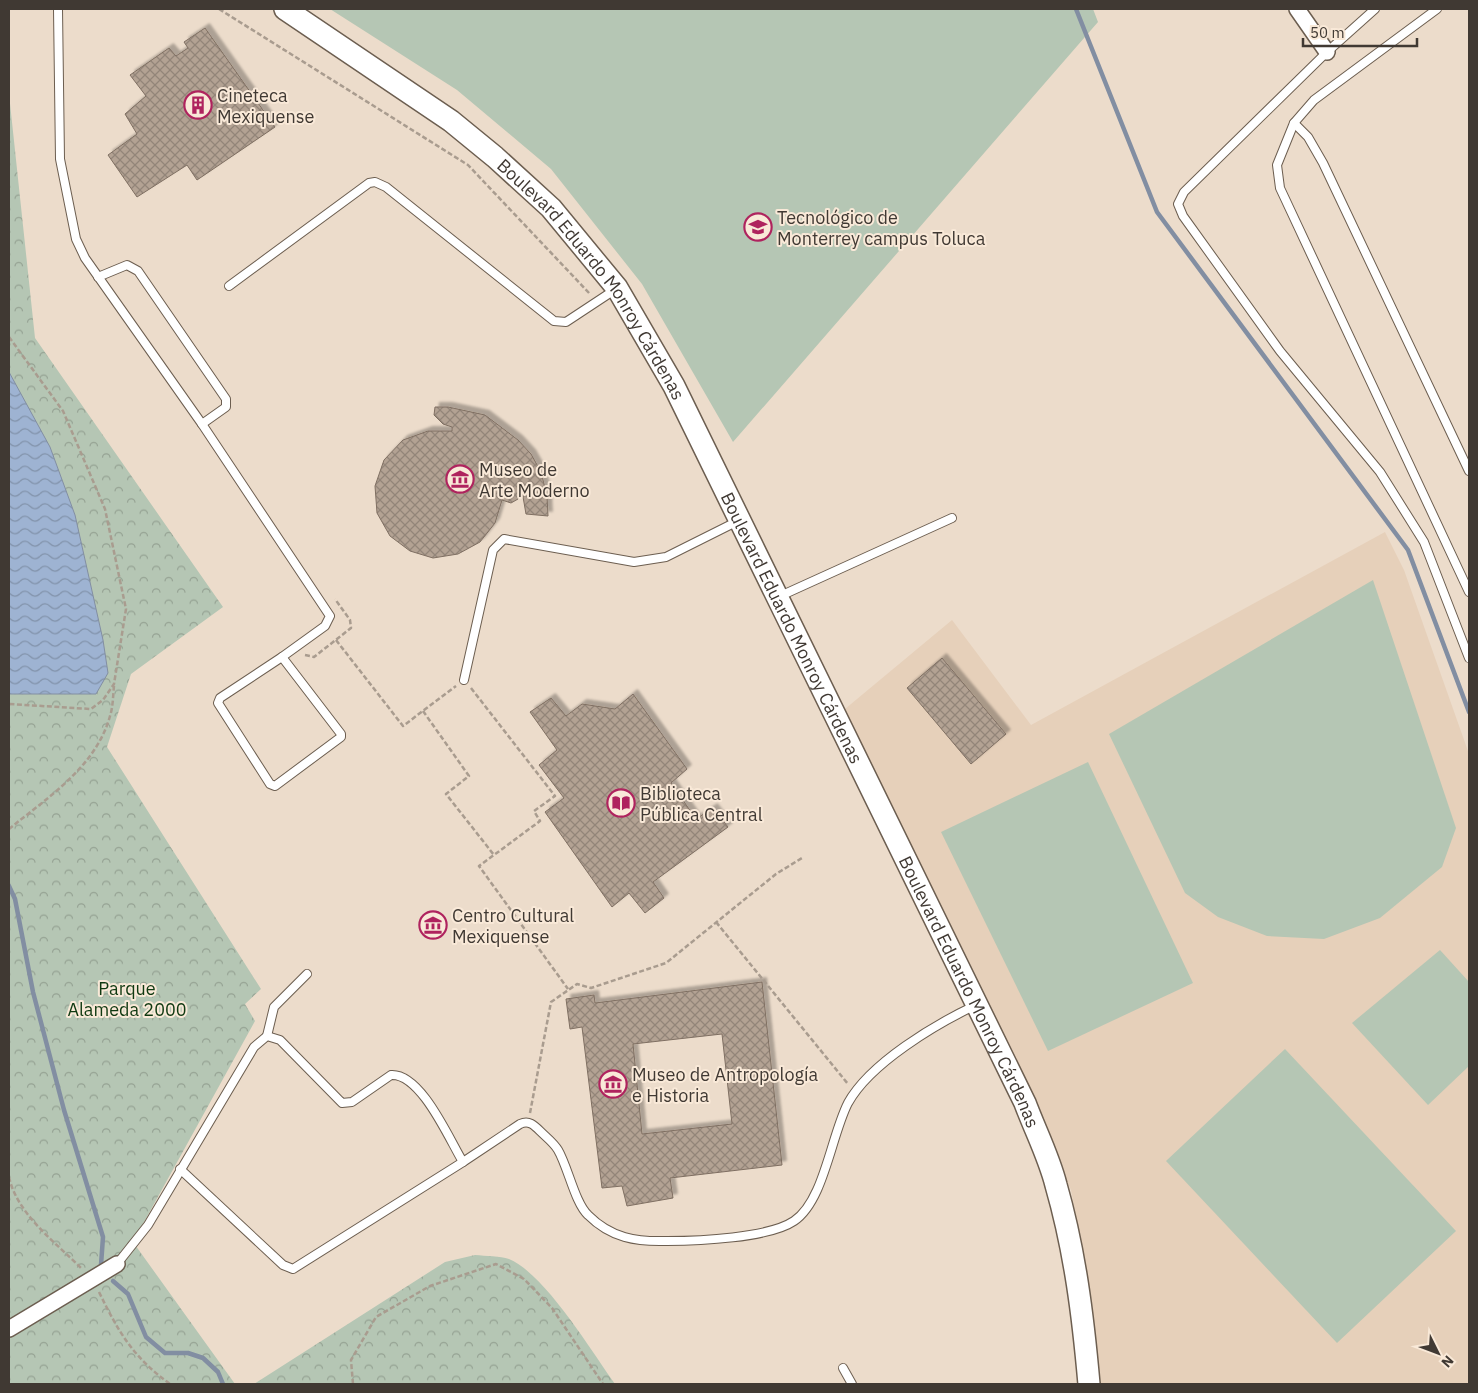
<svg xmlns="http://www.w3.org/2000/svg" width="1478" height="1393" viewBox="0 0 1478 1393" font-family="'IBM Plex Sans',sans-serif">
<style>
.built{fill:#e6d0ba}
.park{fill:url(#park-crowns)}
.pitch{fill:#b5c6b4}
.water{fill:url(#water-waves);stroke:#828ea2}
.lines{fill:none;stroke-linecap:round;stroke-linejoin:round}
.stream{stroke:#828ea2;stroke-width:4.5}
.building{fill:url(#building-cross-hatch);stroke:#7f6f62;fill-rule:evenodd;filter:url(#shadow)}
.service-casing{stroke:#6c5e50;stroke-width:10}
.minor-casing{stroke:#6c5e50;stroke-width:18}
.secondary-casing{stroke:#6c5e50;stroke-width:24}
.path{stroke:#a99c8f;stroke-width:2.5;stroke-dasharray:5 2.5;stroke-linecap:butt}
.service{stroke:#fff;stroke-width:8}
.minor{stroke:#fff;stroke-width:15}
.secondary{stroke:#fff;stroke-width:21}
.labels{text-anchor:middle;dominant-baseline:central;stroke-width:4;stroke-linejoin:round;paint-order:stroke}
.poi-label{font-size:18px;fill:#403933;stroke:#f9e9d8;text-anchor:start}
.street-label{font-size:18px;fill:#403933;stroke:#f9e9d8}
.park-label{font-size:18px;fill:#0f3911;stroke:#f9e9d8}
</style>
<defs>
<pattern id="park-crowns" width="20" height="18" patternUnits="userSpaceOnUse" patternTransform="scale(1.25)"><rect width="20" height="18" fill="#b5c6b4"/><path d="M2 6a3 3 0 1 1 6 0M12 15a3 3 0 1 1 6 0" fill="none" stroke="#95a293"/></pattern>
<pattern id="water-waves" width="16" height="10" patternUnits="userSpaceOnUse" patternTransform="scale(1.25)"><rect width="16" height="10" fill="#9eb3d2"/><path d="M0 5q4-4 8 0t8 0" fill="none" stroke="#8293ab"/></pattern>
<pattern id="building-cross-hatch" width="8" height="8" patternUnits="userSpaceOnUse" patternTransform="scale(1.25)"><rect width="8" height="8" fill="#b3a293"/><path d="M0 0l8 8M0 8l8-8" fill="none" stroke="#938579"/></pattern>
<filter id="shadow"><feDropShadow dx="4.5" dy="-4.5" stdDeviation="1" flood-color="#0004"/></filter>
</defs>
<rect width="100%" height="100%" fill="#ecdccb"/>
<!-- built -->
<path class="built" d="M1385 532 1404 570 1469 754V1384H1098L1092 1302 1071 1190 845 709 952 620 1031 725Z"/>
<!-- park -->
<g class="park">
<path d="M9 94 35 338 223 607 131 674 107 747 261 989 245 1004 255 1021 133 1242 235 1384H9Z"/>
<path d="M475 1255C486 1256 500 1256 509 1259 545 1274 592 1352 615 1384H254L445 1262Z"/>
</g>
<!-- pitch -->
<g class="pitch">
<path d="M330 9H1093L1098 22 733 442 642 284 551 169 457 90Z"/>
<path d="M1373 580 1456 828 1442 867 1380 918 1324 939 1267 936 1218 917 1185 893 1109 734Z"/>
<path d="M1088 762 1193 983 1048 1051 941 832Z"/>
<path d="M1440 950 1469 982V1066L1428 1105 1352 1023Z"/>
<path d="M1285 1049 1456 1231 1337 1343 1166 1161Z"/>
</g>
<!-- water -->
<path class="water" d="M9 372 50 447 75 515 103 640 108 673 96 694H9Z"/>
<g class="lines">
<!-- stream -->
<g class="stream">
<path d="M1076 9 1157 212 1408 550 1469 712"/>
<path d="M9 886 15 899 33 992 64 1110 103 1237 101 1265"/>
<path d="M113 1281 128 1294 146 1337 165 1353H188L203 1358 218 1372 223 1384"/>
</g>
</g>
<!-- building -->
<g class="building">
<path d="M205 28 275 127 197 180 187 165 137 197 108 155 137 134 125 114 146 96 130 75 169 48 176 56 188 48 184 42Z"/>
<path d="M435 407H448L485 415 518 440 531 454 541 472 547 496 548 516 526 514 522 491 518 499 511 503 502 500 495 523 480 542 458 554 433 558 410 551 390 536 377 513 375 486 384 460 403 440 428 431H452V427L443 424 434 415Z"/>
<path d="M942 658 1006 734 971 764 907 688Z"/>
<path d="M633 694 687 769 671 783 696 819 713 808 728 827 653 882 664 898 645 913 629 893 612 907 545 812 564 798 539 765 557 750 530 712 551 698 566 716 582 704 615 709Z"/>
<path d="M762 982 782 1165 670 1178 673 1198 627 1206 622 1186 602 1188 582 1027 570 1029 566 999 594 995 595 1003ZM722 1034 732 1124 642 1134 633 1044Z"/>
</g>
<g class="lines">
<!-- service casing -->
<g class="service-casing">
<g id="service">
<path d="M58 9 60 159 76 239 85 258 202 424 330 616 325 626 282 657"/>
<path d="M1375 9 1327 52 1184 192 1178 204 1183 216 1280 351 1380 472 1424 542 1469 658"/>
<path d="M1437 9 1314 100 1294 123 1277 165 1280 188 1469 592"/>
<path d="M1294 123 1308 137 1323 163 1469 471"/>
<path d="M98 277 127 265 138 271 226 399V407L202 424"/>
<path d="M229 286 369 183 375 182 386 187 554 321 566 322 616 289"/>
<path d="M778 597 952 518"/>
<path d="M282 657 341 734V737L275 786 270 784 218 703 220 698Z"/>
<path d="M464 680 493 550 504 539 634 562 666 557 738 521"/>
<path d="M267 1036 274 1007 307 974"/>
<path d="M180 1169 283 1265 293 1269 463 1162"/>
<path d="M117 1264 148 1225 254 1047 267 1036 280 1040 342 1103 352 1102 391 1075C421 1073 449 1139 463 1162L520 1124C529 1120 534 1125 540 1131 546 1137 554 1143 558 1150 568 1167 575 1203 588 1215 611 1238 636 1242 667 1241 698 1241 769 1238 794 1221 824 1201 831 1136 848 1103 870 1063 936 1024 976 1005"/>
<path d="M843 1368 852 1384"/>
</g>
</g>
<!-- minor casing -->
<g class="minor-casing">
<g id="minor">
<path d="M1297 9 1327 52"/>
<path d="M9 1329 117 1264"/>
</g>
</g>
<!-- secondary casing -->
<g class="secondary-casing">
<g id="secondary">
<path id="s1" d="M285 9 451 121 495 157 551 208 617 288 674 386 1025 1103C1035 1130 1049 1157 1056 1185 1075 1251 1083 1316 1089 1384"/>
</g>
</g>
<!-- path -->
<g class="path">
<path d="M219 9 468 165 590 294"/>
<path d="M9 337 63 411 105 509 126 609 114 684 103 700 91 709 9 704"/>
<path d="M336 640 403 726 456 686"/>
<path d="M305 655 314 657 351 628 350 620 335 599"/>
<path d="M471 688 555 796 534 811 540 821 494 855"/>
<path d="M423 711 469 776 446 794 494 855 479 866 568 989"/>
<path d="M9 829C47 798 96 767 110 716 113 707 113 696 114 686"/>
<path d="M716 922 848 1084"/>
<path d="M530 1113 551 1002 577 984 591 988 666 963 776 874 802 858"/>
<path d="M9 1177C17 1214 55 1242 81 1268"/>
<path d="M99 1292C119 1333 133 1357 170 1384"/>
<path d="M353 1384 351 1360 376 1317 430 1286 496 1264 524 1279 552 1308 603 1384"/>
</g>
<!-- service -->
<use href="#service" class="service"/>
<!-- minor -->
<use href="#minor" class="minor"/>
<!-- secondary -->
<use href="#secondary" class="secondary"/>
</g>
<!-- icons -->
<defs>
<g id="building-ring" transform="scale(1.4375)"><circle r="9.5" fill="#f9e9d8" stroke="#af235e" stroke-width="1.5"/><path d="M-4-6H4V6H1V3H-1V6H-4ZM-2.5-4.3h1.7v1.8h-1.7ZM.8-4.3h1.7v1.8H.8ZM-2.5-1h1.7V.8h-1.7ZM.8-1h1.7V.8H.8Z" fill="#af235e"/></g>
<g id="university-ring" transform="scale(1.4375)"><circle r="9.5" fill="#f9e9d8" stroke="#af235e" stroke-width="1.5"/><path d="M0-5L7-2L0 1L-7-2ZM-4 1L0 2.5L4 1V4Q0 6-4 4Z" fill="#af235e"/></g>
<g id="museum-ring" transform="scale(1.4375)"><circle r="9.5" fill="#f9e9d8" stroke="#af235e" stroke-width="1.5"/><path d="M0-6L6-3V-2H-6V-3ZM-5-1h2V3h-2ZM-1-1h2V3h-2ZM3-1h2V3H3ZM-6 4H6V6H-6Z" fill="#af235e"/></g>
<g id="library-ring" transform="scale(1.4375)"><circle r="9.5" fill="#f9e9d8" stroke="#af235e" stroke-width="1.5"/><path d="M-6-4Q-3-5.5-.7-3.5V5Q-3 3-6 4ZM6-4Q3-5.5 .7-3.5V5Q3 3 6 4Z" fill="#af235e"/></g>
</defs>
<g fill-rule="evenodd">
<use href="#building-ring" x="198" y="105"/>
<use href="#university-ring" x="758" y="227"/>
<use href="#museum-ring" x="460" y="479"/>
<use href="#library-ring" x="621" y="803"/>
<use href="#museum-ring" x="433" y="925"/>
<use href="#museum-ring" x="613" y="1084"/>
</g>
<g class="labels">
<!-- poi labels -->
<g class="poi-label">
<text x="217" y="95">Cineteca<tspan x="217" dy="21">Mexiquense</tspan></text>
<text x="777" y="217">Tecnológico de<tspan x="777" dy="21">Monterrey campus Toluca</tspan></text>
<text x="479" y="469">Museo de<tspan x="479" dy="21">Arte Moderno</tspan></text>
<text x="640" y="793">Biblioteca<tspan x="640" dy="21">Pública Central</tspan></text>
<text x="452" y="915">Centro Cultural<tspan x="452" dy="21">Mexiquense</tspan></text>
<text x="632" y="1074">Museo de Antropología<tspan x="632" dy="21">e Historia</tspan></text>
</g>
<!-- street labels -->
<g class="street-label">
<text stroke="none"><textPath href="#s1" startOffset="414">Boulevard Eduardo Monroy Cárdenas</textPath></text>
<text stroke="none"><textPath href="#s1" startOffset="819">Boulevard Eduardo Monroy Cárdenas</textPath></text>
<text stroke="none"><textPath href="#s1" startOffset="1224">Boulevard Eduardo Monroy Cárdenas</textPath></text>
</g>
<!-- park labels -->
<g class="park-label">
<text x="127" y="988">Parque<tspan x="127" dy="21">Alameda 2000</tspan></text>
</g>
</g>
<!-- border -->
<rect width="1478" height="1393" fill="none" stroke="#403933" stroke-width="20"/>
<!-- north arrow -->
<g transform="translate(1438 1353) rotate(132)" stroke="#f9e9d8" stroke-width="4" paint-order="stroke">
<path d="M0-4L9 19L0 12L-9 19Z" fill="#403933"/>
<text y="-8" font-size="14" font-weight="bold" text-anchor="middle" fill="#403933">N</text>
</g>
<!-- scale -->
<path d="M1303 38v8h114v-8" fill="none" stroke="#403933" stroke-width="2.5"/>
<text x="1310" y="38" font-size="15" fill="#403933" stroke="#f9e9d8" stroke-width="4" paint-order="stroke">50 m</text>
</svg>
